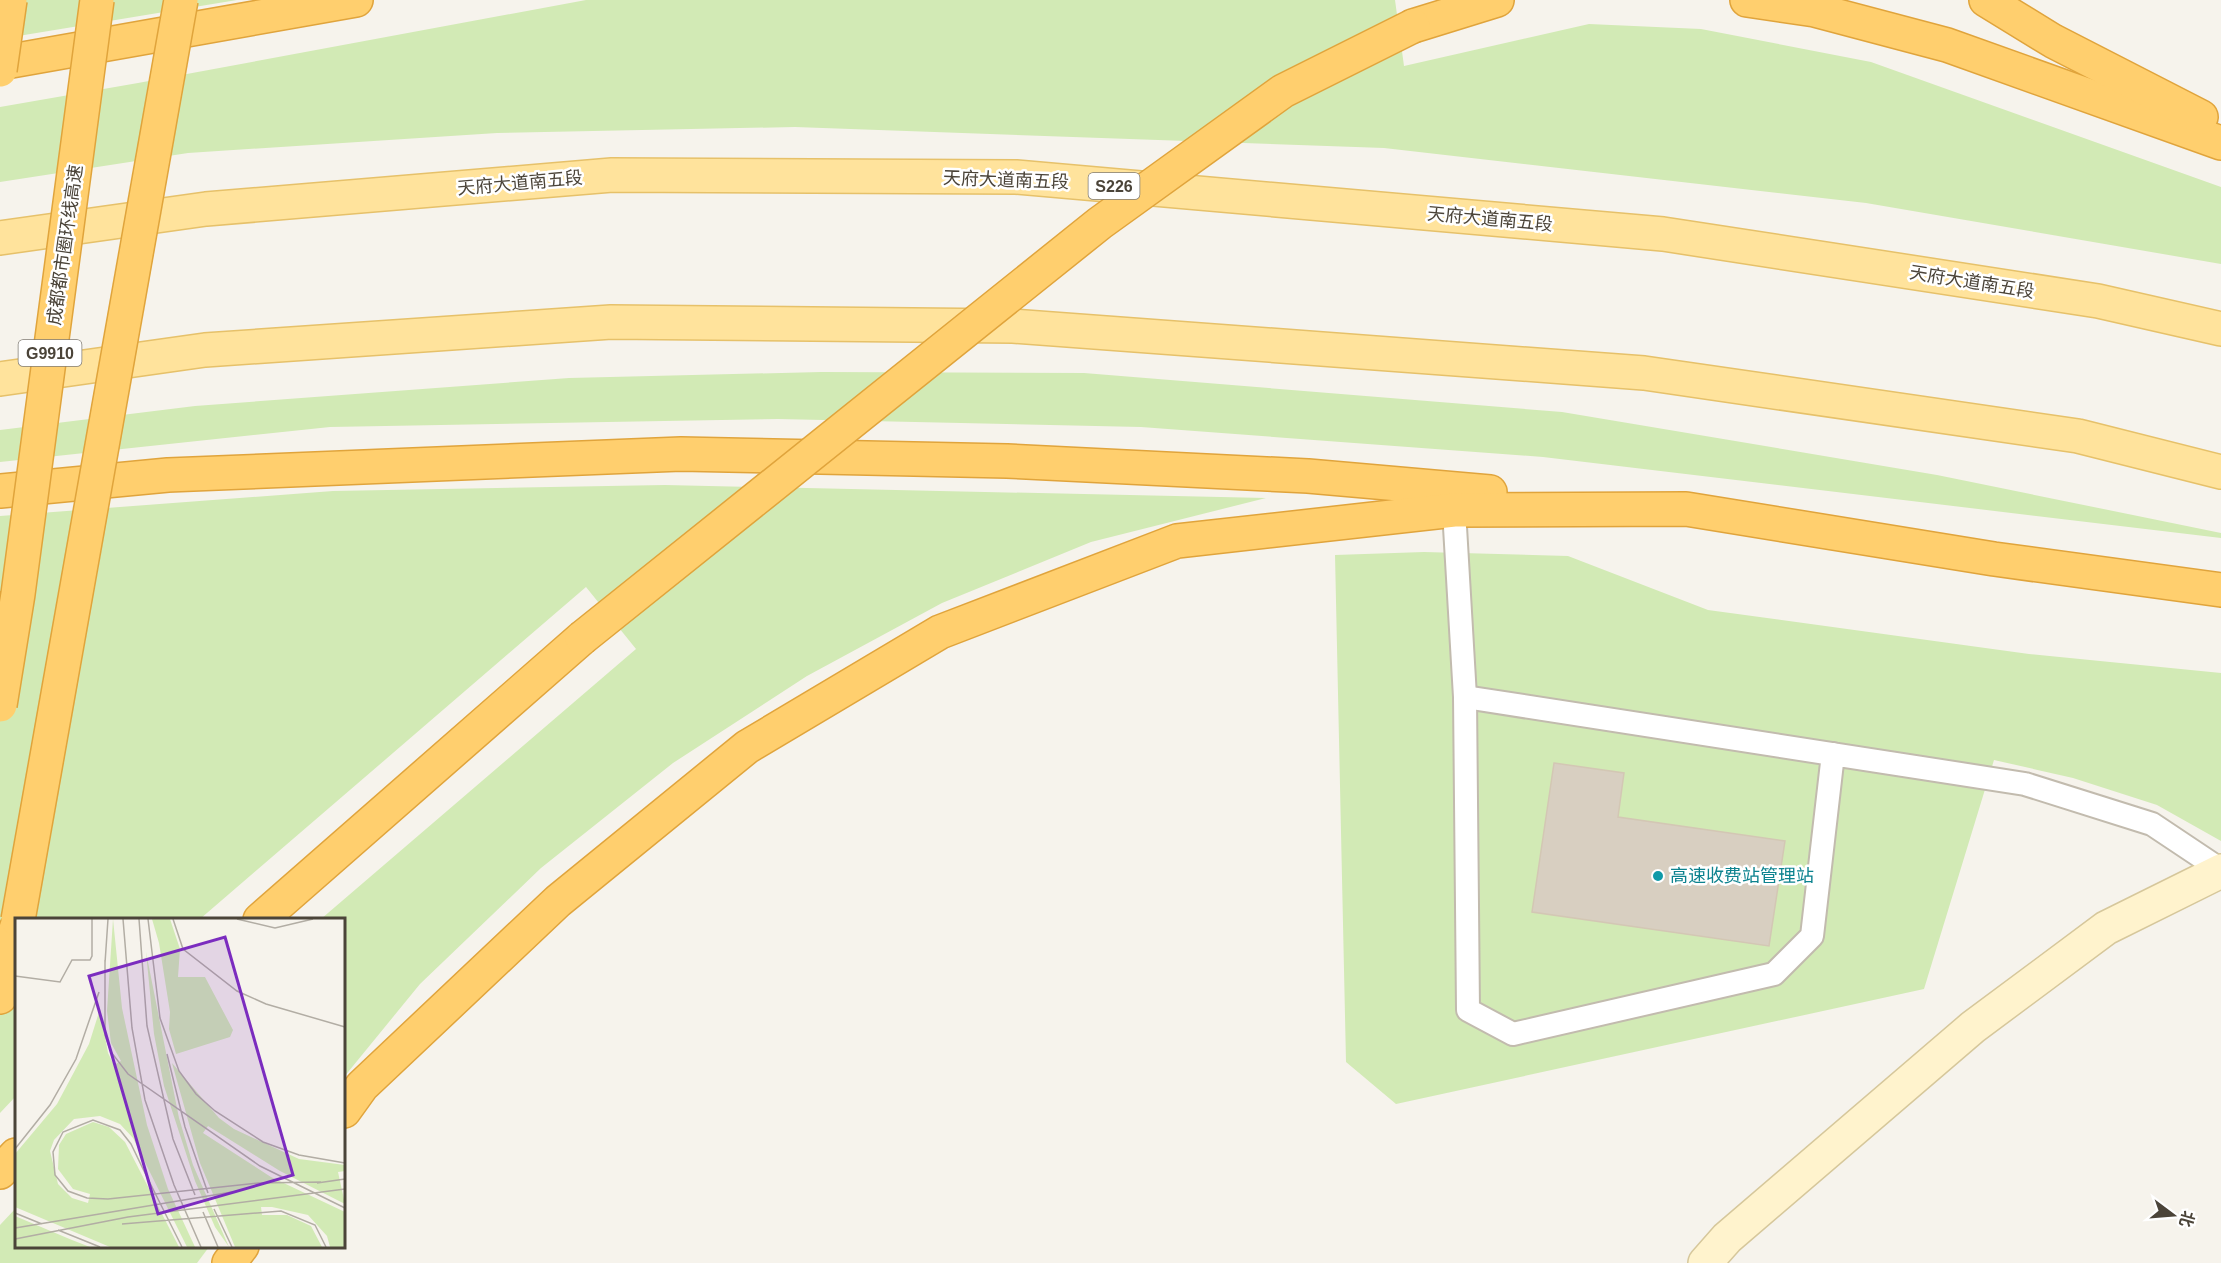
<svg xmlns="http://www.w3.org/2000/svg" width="2221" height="1263" viewBox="0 0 2221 1263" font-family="Helvetica,'Noto Sans SC',sans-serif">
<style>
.green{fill:#d2eab5}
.building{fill:#d8cfc1;stroke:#d3c7b4;stroke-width:1.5}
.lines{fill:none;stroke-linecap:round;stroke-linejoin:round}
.lane-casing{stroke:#c2bbae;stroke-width:26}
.secondary-casing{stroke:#d6c79b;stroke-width:36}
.primary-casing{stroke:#e6c16a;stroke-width:36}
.highway-casing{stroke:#e0a43c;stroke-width:36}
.lane{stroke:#fff;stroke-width:22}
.secondary{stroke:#fff3cd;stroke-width:33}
.primary{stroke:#ffe39c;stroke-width:33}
.highway{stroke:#ffcf6e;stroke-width:33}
.highway-bridge-casing{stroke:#e0a43c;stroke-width:36;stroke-linecap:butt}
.highway-bridge{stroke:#ffcf6e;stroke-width:33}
.culture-dot{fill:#0f9aa8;stroke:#fff;stroke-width:2}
.labels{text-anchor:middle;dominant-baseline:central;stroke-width:5;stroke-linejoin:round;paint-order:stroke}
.shield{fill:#fff;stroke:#817c74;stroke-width:1.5}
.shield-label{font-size:16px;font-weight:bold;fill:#4b4439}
.street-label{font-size:18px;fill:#4b4439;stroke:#fff}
.culture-label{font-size:18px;fill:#0d838f;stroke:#fff;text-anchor:start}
.inset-road{fill:none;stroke:#b2ada4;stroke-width:1.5}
.view{fill:#7b2cbf;fill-opacity:0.15;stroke:#7b2cbf;stroke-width:3}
.inset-edge{fill:none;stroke:#4b4439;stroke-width:3}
</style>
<rect width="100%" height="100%" fill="#f6f3ec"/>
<!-- green -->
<g class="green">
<path d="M0 0H237L0 39Z"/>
<path d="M586 0H1395L1404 66 1589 24 1701 29 1871 62 2221 187V264L1866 203 1384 148 795 127 497 133 188 153 0 182V107L138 83Z"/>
<path d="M821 372 1084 373 1562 412 1937 475 2221 533V538L1543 457 1141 427 778 419 330 427 0 462V430L195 406 569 378Z"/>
<path d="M665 485 1266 498 1091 542 942 603 807 676 673 763 541 868 420 984 344 1077V920L321 919 636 649 586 587 200 919 16 920V1096L0 1113V516L333 491Z"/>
<path d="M1424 552 1568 556 1708 610 2029 654 2221 673V841L2157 805 2073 778 1994 760 1924 989 1396 1104 1346 1062 1335 555Z"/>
<path d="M16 1208V1246L209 1247 197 1263H0V1225Z"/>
</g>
<!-- building -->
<path class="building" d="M1554 763 1624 773 1618 817 1785 841 1769 946 1532 912Z"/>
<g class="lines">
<!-- lane casing -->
<g class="lane-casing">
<g id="lane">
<path d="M1454 510 1465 697"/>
<path d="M1833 754 1812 936 1774 974 1513 1034 1468 1010 1465 697 2025 784 2152 824 2221 870"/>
</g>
</g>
<!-- secondary casing -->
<g class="secondary-casing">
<path id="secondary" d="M1705 1263 1727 1238 1973 1027 2106 928 2221 871"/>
</g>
<!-- primary casing -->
<g class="primary-casing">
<g id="primary">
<path d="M0 238 206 209 612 175 1016 177 1663 234 2098 301 2221 329"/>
<path d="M0 379 205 350 611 322 1013 326 1644 373 2078 436 2221 472"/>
</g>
</g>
<!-- highway casing -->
<g class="highway-casing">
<g id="highway">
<path d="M1747 0 1815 10 1947 45 2221 143"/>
<path d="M1986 0 2053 41 2201 117"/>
<path d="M1413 26 1497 0"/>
<path d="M0 63 356 0"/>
<path d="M0 491 168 475 681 454 1007 461 1308 476 1490 492"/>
<path d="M260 920 582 638"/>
<path d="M0 997 16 929"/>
<path d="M344 1111 362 1086 558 901 747 747 940 632 1177 541 1454 510 1686 509 1994 559 2221 590"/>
<path d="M0 1172 16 1155"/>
<path d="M229 1263 242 1246"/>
</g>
</g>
<!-- lane -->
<use href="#lane" class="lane"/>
<!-- secondary -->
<use href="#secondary" class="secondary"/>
<!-- primary -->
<use href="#primary" class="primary"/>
<!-- highway -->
<use href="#highway" class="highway"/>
<!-- highway-bridge casing -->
<g class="highway-bridge-casing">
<g id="highway-bridge">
<path d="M0 70 10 0"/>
<path d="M582 638 1100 223 1283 91 1413 26"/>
<path d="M0 705 18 594 97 0"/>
<path d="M18 920 181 0"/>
</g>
</g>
<!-- highway-bridge -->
<use href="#highway-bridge" class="highway-bridge"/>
</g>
<!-- markers -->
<circle class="culture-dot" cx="1658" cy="876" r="6"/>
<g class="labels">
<!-- shield labels -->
<g class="shield">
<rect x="1088.5" y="173" width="51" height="26" rx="4.5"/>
<rect x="18.5" y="340" width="63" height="26" rx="4.5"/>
</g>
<g class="shield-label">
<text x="1114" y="186">S226</text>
<text x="50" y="353">G9910</text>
</g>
<!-- street labels -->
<g class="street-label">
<text transform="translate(1006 180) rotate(2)">天府大道南五段</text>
<text transform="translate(520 183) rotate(-5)">天府大道南五段</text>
<text transform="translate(1490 219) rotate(5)">天府大道南五段</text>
<text transform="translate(65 245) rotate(-82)">成都都市圈环线高速</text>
<text transform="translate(1972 282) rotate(9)">天府大道南五段</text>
</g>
<!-- culture labels -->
<g class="culture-label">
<text x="1670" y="876">高速收费站管理站</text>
</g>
</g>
<!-- overview -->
<g transform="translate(15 918)">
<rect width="330" height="330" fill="#f6f3ec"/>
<path d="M98 1 107 90 132 207 153 271 180 329H172L118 220 105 206 85 198 59 201 39 222 35 233 43 266 57 280 73 285 75 276 58 271 43 251 44 227 51 216 78 204 94 209 110 224 164 329H95L0 289V236L42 186 74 126 85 91 93 135 99 147 106 143 96 125 92 93ZM137 1H155L165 31 163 59H190L218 112 215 119 161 136 154 111 155 94 144 25ZM131 34 164 200 178 247 214 329 200 309 180 263 149 168 139 116ZM157 145 204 200 219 211 284 241 330 247V253L323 254 330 286 265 253 193 208 188 215 256 259 330 294V329H315L312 318 293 297 257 289H246L247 297H272L296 308 307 329H220L185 245ZM0 298 57 322 75 329H0Z" fill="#d2eab5"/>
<path class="inset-road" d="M108 1 117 110 130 182 159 267 186 329M124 1 132 108 158 221 180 277M133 1 145 100 164 153 181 176 200 193 248 224 284 237 330 245M158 1 168 31 222 73 251 86 330 109M222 1 260 10 298 1M90 42V117L96 134 113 156 245 248 330 290M90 45 93 1M0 58 45 64 57 42H75L77 38V1M152 136 170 209 193 275M0 231 35 187 61 141 84 74M302 265 330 261M199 291 217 329M188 294 203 329M0 295 27 306M107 306 266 293 300 307 311 329M0 310 217 274M43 312 85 329M0 321 113 299 330 271M167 329 129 253 116 226 105 212 78 202 48 214 38 234 40 257 53 273 72 280 93 281 244 265 306 264"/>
<path class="view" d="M210 19 278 257 143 296 74 58Z"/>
<rect width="330" height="330" class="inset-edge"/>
</g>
<!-- north arrow -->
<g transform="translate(2173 1215) rotate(106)" stroke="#ffffff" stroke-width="4.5" paint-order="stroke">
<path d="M0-4.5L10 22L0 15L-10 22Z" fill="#4b4439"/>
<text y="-9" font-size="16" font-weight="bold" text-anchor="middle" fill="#4b4439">北</text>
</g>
</svg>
